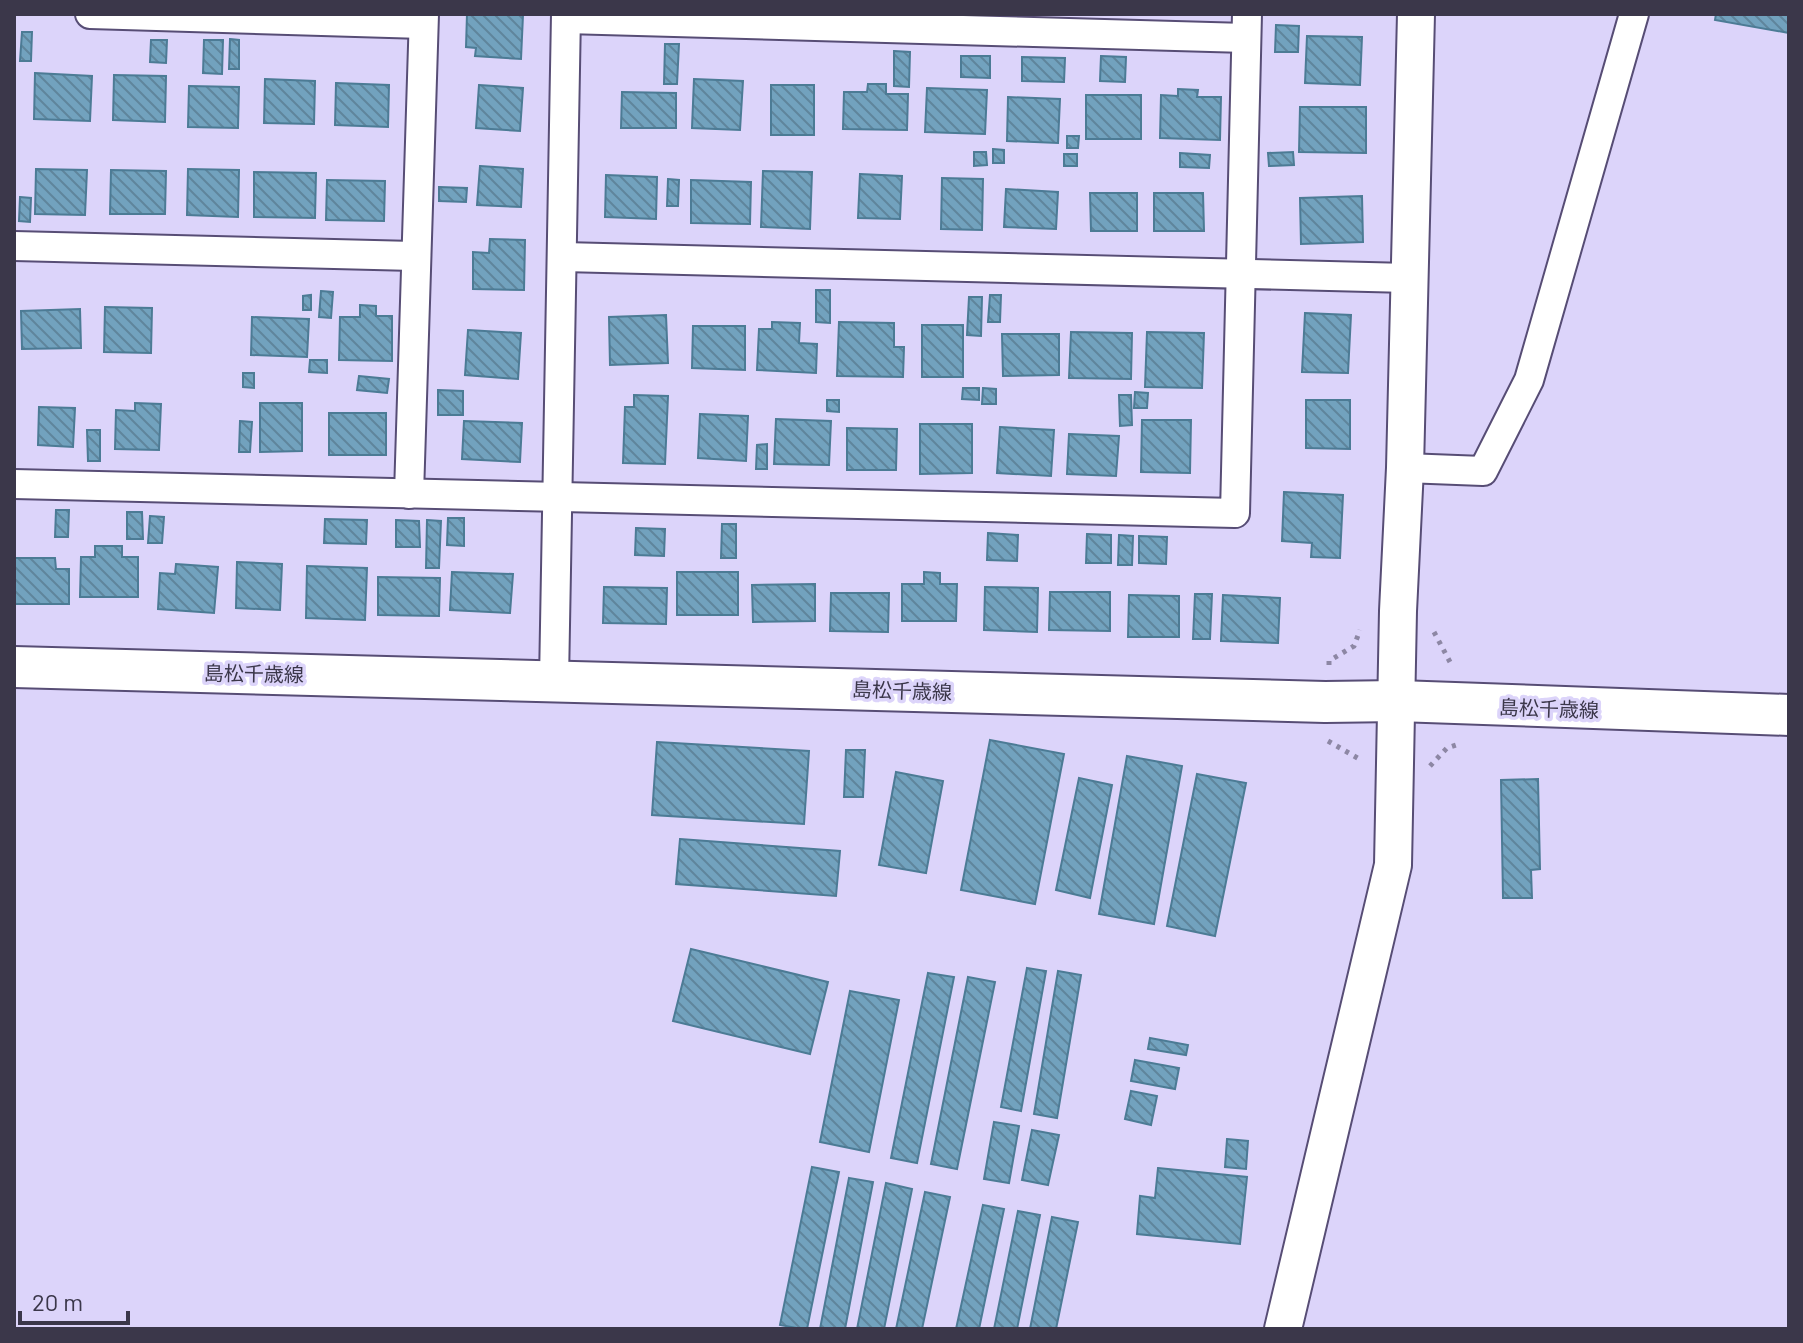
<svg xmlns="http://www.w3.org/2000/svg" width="1803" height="1343" viewBox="0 0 1803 1343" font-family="Barlow,'Noto Sans JP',sans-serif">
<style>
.building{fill:url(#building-back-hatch);stroke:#4c7b95;stroke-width:2}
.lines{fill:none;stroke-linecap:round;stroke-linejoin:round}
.minor-casing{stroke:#574d75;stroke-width:32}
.tertiary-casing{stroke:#574d75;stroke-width:40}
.secondary-casing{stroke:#574d75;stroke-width:44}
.path{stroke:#8d87a4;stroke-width:5;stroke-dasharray:4 6;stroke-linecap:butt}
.minor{stroke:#fff;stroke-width:28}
.tertiary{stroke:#fff;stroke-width:36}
.secondary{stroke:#fff;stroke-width:40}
.labels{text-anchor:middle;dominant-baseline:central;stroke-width:7;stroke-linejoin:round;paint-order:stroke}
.street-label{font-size:20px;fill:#3b374a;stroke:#dcd4fa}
</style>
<defs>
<pattern id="building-back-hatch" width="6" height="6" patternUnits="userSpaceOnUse" patternTransform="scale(2)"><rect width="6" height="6" fill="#72a2be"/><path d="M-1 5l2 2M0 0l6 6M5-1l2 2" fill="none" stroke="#5f859c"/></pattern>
</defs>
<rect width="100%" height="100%" fill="#dcd4fa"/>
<!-- building -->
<g class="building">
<path d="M467 14 523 15 521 59 475 56 476 48 466 47Z"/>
<path d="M1716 14H1789V33L1715 20Z"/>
<path d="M1276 25 1299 26 1298 52H1275Z"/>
<path d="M22 32H32L31 61H20Z"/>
<path d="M1307 36 1362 37 1360 85 1305 83Z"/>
<path d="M230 39 239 40V69H229Z"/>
<path d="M151 40H167L166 63 150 62Z"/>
<path d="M204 40H223L222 74 203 73Z"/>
<path d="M665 44H679L677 84H664Z"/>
<path d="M894 51 910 52 909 87 894 86Z"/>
<path d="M961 56H990V78L961 77Z"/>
<path d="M1101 56 1126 57 1125 82 1100 81Z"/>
<path d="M1022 57 1065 58 1064 82 1022 81Z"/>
<path d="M35 73 92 76 90 121 34 119Z"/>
<path d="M114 75 166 76 165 122 113 120Z"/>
<path d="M265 79 315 81 314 124 264 123Z"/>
<path d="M694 79 743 81 740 130 692 128Z"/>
<path d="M336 83 389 85 388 127 335 125Z"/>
<path d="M868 84H886V94H908L907 130 843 129 844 92H867Z"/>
<path d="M479 85 523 88 520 131 476 128Z"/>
<rect x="771" y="85" width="43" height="50"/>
<path d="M189 86 239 87 238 128 188 127Z"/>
<path d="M927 88 987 90 985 134 925 132Z"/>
<path d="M1178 89 1198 90 1197 97H1221L1220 140 1160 138 1161 95 1178 96Z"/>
<path d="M622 92 676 93V128H621Z"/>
<rect x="1086" y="95" width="55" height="44"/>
<path d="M1008 97 1060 99 1058 143 1007 141Z"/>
<path d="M1300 107H1366V153L1299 152Z"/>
<path d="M1067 136H1079L1078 148H1067Z"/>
<path d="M993 149 1004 150V163H993Z"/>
<path d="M974 152H986L987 165 974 166Z"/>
<path d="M1293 152 1294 165 1269 166 1268 153Z"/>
<path d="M1180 153 1210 155 1209 168 1180 167Z"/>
<rect x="1064" y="154" width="13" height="12"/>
<path d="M480 166 523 169 521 207 477 205Z"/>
<path d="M36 169 87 170 85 215 35 214Z"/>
<path d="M188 169 239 170 238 217 187 215Z"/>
<path d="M111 170 166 171 165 214H110Z"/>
<path d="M763 171 812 172 810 229 761 227Z"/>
<path d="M254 172 316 173 315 218 254 217Z"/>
<path d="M860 174 902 176 900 219 858 218Z"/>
<path d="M606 175 657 177 656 219 605 217Z"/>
<path d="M942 178 983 179 982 230 941 229Z"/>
<path d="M668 179 679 180 678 206H667Z"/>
<path d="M327 180 385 181 384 221 326 220Z"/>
<path d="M691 180 751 182 750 224 691 223Z"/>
<path d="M439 187 467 188 466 202 439 201Z"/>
<path d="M1006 189 1058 192 1056 229 1004 227Z"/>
<path d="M1090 193H1137V231H1091Z"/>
<path d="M1154 193H1203L1204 231H1154Z"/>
<path d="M1362 196 1363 242 1301 244 1300 198Z"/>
<path d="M20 197 31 198 30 222 19 221Z"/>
<path d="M490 239 525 240 524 290 473 289V252L489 253Z"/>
<path d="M816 290H830V323L816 322Z"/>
<path d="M321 291 333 292 331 318 319 317Z"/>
<path d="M311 295V310H303V296Z"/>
<path d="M990 295H1001L1000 322H988Z"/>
<path d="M969 297H982L981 336 967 335Z"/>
<path d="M360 305 376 306V316H392V361L339 360 340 317H360Z"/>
<path d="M105 307 152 308 151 353 104 352Z"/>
<path d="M80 309 81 348 22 349 21 311Z"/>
<path d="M1305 313 1351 315 1348 373 1302 372Z"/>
<path d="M666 315 668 363 610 365 609 317Z"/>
<path d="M252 317 309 319 307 357 251 355Z"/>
<path d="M772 322 800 323 799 343 817 344 816 373 757 370 759 329H772Z"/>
<path d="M839 322 894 323V347H904L903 377 837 376Z"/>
<rect x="922" y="325" width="41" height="52"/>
<path d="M693 326H745V370L692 368Z"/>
<path d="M468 330 521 333 518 379 465 375Z"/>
<path d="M1071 332 1132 333 1131 379 1069 378Z"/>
<path d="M1147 332 1204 333 1202 388 1145 387Z"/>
<path d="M1002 334H1059V375L1003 376Z"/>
<path d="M310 360H327V373L309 372Z"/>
<path d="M243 373H254V388L243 387Z"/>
<path d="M359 376 389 379 387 393 357 390Z"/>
<path d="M963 388H979V400L962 399Z"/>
<path d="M983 388 996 389V404H982Z"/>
<path d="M438 390 463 391V415H438Z"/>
<path d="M1135 392 1148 393 1147 408H1134Z"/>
<path d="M634 395 668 396 665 464 623 463 625 407H634Z"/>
<path d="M1119 395H1131L1132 425 1120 426Z"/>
<path d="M827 400H839V412L827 411Z"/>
<path d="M1306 400H1350V449L1306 448Z"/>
<path d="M135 403 161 404 159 450 115 449 116 410 135 411Z"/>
<path d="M260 403H302V451L260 452Z"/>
<path d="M39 407 75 408 73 447 38 445Z"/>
<rect x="329" y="413" width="57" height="42"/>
<path d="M700 414 748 416 746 461 698 458Z"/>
<path d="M776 419 831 421 829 465 774 464Z"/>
<path d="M1142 420H1191L1190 473 1141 472Z"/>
<path d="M240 421 252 422 250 452H239Z"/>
<path d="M464 421 522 423 520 462 462 459Z"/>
<path d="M920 424H972V473L920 474Z"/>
<path d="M1000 427 1054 430 1051 476 997 473Z"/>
<path d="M847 428 897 429 896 470H847Z"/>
<path d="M87 430H100V461H88Z"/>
<path d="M1069 434 1119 436 1116 476 1067 474Z"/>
<path d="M767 444V469H756L757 445Z"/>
<path d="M1284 492 1343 495 1340 558 1311 557 1312 543 1282 541Z"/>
<path d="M56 510H69L68 537H55Z"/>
<path d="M127 512H142L143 539H127Z"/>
<path d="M150 516 164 517 162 543H148Z"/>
<path d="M448 518H464V546L447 545Z"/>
<path d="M325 519 367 520 366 544 324 543Z"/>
<path d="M396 520 419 521 420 547H396Z"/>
<path d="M427 520 441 521 439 568H426Z"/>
<path d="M722 524H736V558H721Z"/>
<path d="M636 528 665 529 664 556 635 555Z"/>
<path d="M988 533 1018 535 1017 561 987 560Z"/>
<path d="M1087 534 1111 535V563H1086Z"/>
<path d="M1119 535 1133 536 1132 565H1118Z"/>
<path d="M1139 536 1167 537 1166 564 1139 563Z"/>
<path d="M95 546H122V557H138V597H80L81 557H95Z"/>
<path d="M14 558H55L56 569H69V604H14Z"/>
<path d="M237 562 282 564 280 610 236 608Z"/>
<path d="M176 564 218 567 214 613 158 609 160 573 175 574Z"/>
<path d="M307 566 367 568 365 620 306 618Z"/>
<path d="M452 572 513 574 510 613 450 610Z"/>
<rect x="677" y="572" width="61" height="43"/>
<path d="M924 572 940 573V584H957L956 621H902V584H924Z"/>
<path d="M378 577 440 578 439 616 378 615Z"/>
<path d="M815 584V621L753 622 752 585Z"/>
<path d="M604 587 667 588 666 624 603 623Z"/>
<path d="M985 587 1038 588 1037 632 984 630Z"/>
<path d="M1050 592H1110V631L1049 630Z"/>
<path d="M831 593H889L888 632 830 631Z"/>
<path d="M1195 594H1212L1210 639H1193Z"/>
<path d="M1129 595 1179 596V637H1128Z"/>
<path d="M1223 595 1280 598 1278 643 1221 641Z"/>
<path d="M990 740 1064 754 1035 904 961 890Z"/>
<path d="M657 742 809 751 804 824 652 815Z"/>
<path d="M846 750H865L863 797H844Z"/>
<path d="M1127 756 1182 766 1154 924 1099 914Z"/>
<path d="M896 772 943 781 926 873 879 865Z"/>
<path d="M1197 774 1246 783 1215 936 1167 926Z"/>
<path d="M1079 778 1112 785 1090 898 1056 890Z"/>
<path d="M1538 779 1540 869 1531 870 1532 898H1503L1501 780Z"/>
<path d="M680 839 840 851 836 896 676 884Z"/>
<path d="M691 949 828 982 810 1054 673 1021Z"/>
<path d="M1027 968 1046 971 1021 1111 1001 1107Z"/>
<path d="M1058 971 1081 975 1057 1118 1034 1114Z"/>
<path d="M928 973 954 977 917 1163 891 1158Z"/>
<path d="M968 977 995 982 957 1169 931 1164Z"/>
<path d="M850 991 899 1000 869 1152 820 1142Z"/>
<path d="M1150 1038 1188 1045 1186 1055 1148 1049Z"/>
<path d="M1135 1060 1179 1068 1175 1089 1131 1081Z"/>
<path d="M1131 1091 1157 1096 1151 1125 1125 1119Z"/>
<path d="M994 1122 1019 1126 1009 1183 984 1179Z"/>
<path d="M1032 1130 1059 1135 1048 1185 1022 1180Z"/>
<path d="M1227 1139 1248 1141 1246 1169 1225 1167Z"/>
<path d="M812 1167 839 1172 807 1329H802L780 1325Z"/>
<path d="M1158 1168 1247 1177 1240 1244 1137 1234 1140 1196 1155 1198Z"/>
<path d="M849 1178 873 1182 845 1329H820Z"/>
<path d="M886 1183 912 1189 884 1329H857Z"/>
<path d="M925 1192 950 1197 922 1329H896Z"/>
<path d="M983 1205 1004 1209 979 1329H956Z"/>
<path d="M1018 1211 1040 1215 1017 1329H994Z"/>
<path d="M1052 1217 1078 1222 1056 1329H1030Z"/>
</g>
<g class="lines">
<!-- minor casing -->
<g class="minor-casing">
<g id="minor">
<path d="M90 14 423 24"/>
<path d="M566 19 1246 38"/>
<path d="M14 246 414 256"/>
<path d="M563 257 1408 278"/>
<path d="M1405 468 1483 471 1529 380 1634 14"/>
<path d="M14 484 1235 513 1247 14"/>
<path d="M409 494 424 14"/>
<path d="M554 681 566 14"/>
</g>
</g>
<!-- tertiary casing -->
<g class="tertiary-casing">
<path id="tertiary" d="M1283 1329 1393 865 1398 611 1405 468 1416 14"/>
</g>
<!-- secondary casing -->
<g class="secondary-casing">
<path id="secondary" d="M14 667 1325 702 1398 701 1789 715"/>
</g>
<!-- path -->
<g class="path">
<path d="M1434 632 1450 662 1454 663"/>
<path d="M1329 665V661L1354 646 1360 630"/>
<path d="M1328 741 1361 760"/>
<path d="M1430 766 1447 748 1459 744"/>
</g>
<!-- minor -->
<use href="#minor" class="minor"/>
<!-- tertiary -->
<use href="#tertiary" class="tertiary"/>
<!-- secondary -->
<use href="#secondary" class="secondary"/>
</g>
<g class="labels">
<!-- street labels -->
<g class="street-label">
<text transform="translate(254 673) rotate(1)">島松千歳線</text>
<text transform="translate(902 690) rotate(2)">島松千歳線</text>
<text transform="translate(1549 708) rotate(2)">島松千歳線</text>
</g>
</g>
<!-- border -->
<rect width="1803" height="1343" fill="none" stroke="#3b374a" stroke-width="32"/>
<!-- scale -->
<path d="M20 1311v12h108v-12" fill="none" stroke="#3b374a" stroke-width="4"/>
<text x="32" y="1311" font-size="24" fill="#3b374a" stroke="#dcd4fa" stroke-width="6" paint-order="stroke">20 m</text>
</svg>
